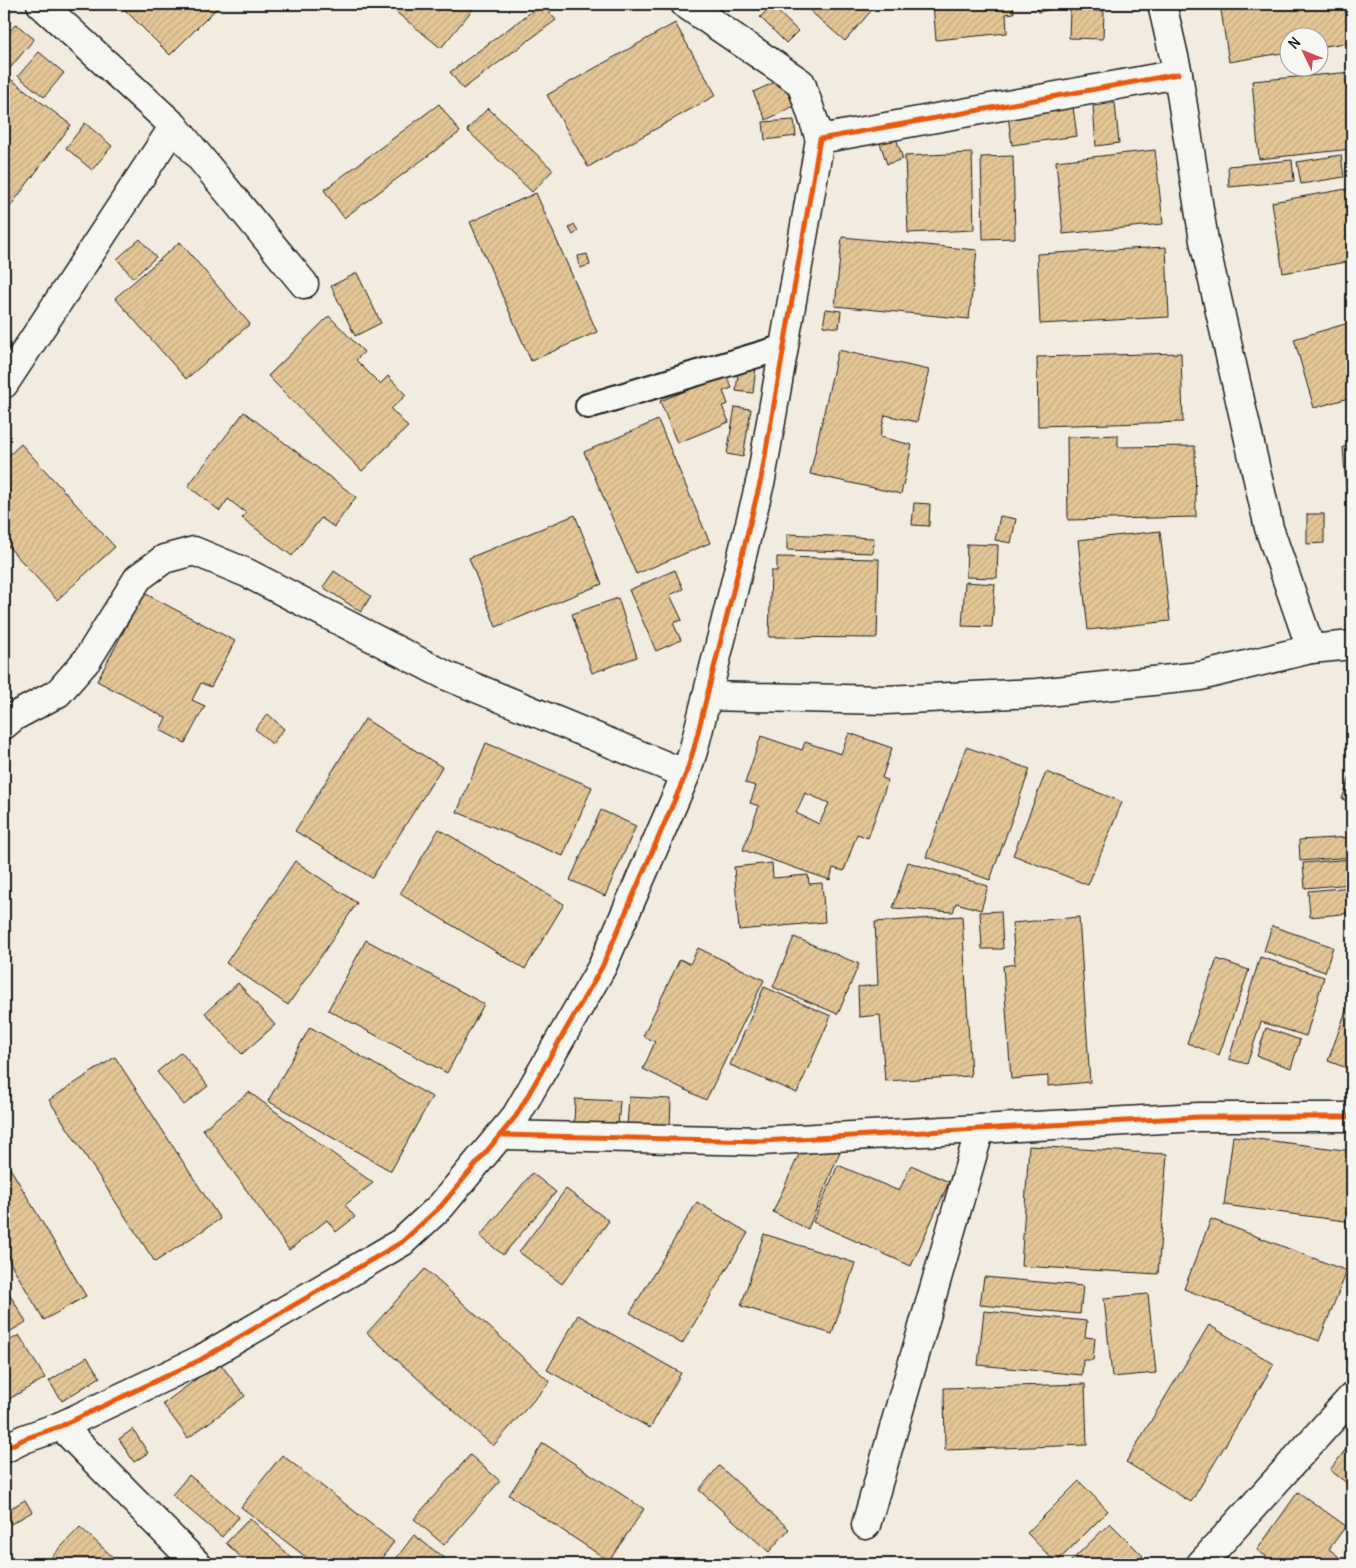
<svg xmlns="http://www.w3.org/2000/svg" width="1356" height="1568" viewBox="0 0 1356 1568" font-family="Delius,sans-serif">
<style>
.building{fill:url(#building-hatch);stroke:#1c1c1c;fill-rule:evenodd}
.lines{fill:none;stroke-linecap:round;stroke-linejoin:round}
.lane-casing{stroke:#1c1c1c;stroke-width:28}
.street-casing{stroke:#1c1c1c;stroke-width:31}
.lane{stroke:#f6f6f2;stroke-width:24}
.street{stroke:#f6f6f2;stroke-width:28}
.cycleway-casing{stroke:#f6f6f2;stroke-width:8}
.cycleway{stroke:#e8590c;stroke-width:5}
</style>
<defs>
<pattern id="building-hatch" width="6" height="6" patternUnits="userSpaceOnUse" patternTransform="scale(1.25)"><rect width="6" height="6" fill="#e4c697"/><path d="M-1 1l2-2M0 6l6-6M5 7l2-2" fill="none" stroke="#c3aa82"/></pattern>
</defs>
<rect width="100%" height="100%" fill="#f2ece0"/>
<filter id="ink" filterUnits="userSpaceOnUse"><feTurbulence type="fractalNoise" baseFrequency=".02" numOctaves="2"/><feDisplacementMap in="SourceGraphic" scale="10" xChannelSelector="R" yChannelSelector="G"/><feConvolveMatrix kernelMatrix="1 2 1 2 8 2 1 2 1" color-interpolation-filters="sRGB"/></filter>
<g filter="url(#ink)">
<!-- building -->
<g class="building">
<path d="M119 4H221L170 55Z"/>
<path d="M386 4H477L441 48Z"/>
<path d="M542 4 556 20 463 89 450 72Z"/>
<path d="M802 4H877L845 41Z"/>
<path d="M933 4H1013L1014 13 1006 14 1007 33 936 40Z"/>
<path d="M1037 4H1064L1065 7 1038 12Z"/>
<path d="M1220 4H1352V42L1318 47V38H1288V52L1229 62Z"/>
<path d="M772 6 798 31 786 43 760 17Z"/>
<path d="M1070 10 1104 11 1103 39 1069 38Z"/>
<path d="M675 23 716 95 588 167 547 95Z"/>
<path d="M16 24 34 39 7 72 4 69V38Z"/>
<path d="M39 52 64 73 44 97 18 76Z"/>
<path d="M1352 72V149L1259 159 1252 81Z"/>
<path d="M4 74 71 125 6 212 4 210Z"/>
<path d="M782 79 794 106 766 120 753 92Z"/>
<path d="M1115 103 1119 143 1096 146 1093 106Z"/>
<path d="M439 104 460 132 344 218 324 190Z"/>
<path d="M1073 107 1077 136 1012 145 1008 116Z"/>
<path d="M488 108 553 170 532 192 467 130Z"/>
<path d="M794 120 796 136 765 140 763 122Z"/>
<path d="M85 123 112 146 92 170 66 148Z"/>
<path d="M895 135 903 159 887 164 879 140Z"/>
<path d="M1155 150 1163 224 1063 234 1056 161Z"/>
<path d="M972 153 974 230 908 233 905 156Z"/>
<path d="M1346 154H1352V180H1349Z"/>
<path d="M1341 155 1344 177 1301 184 1297 162Z"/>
<path d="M1013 156 1015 238 983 239 981 157Z"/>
<path d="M1292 160 1294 181 1229 187 1228 166Z"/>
<path d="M1352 188V261L1283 273 1272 202Z"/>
<path d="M536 193 597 332 531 361 470 222Z"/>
<path d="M574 224 578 231 573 235 569 228Z"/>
<path d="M842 237 977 250 969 319 835 306Z"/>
<path d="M140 239 156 257 133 278 117 259Z"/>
<path d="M180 242 250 324 186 379 115 298Z"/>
<path d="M1166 247 1169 317 1040 324 1037 254Z"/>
<path d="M587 254 590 265 580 268 578 256Z"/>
<path d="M357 273 381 323 355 336 331 286Z"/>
<path d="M826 309 841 311 839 328 823 326Z"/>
<path d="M329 316 364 352 356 360 380 384 388 376 406 395 391 409 408 427 362 471 268 376Z"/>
<path d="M1352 322V397L1314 408 1294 339Z"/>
<path d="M838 350 929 370 917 422 885 415 880 437 912 445 901 494 810 474Z"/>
<path d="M1181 353 1183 422 1038 426 1037 357Z"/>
<path d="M739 366 756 367 753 393 736 391Z"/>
<path d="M726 375 732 388 723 391 728 404 722 406 729 422 677 443 660 401Z"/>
<path d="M735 407 751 409 743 457 727 454Z"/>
<path d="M244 412 356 497 334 527 321 518 292 556 242 518 246 513 228 499 220 511 188 486Z"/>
<path d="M658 420 710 543 636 574 584 452Z"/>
<path d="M1118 435V447L1195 446 1196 517 1068 520 1067 437Z"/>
<path d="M21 444 115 547 57 600 4 542V460Z"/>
<path d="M1352 446V503H1347L1343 447Z"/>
<path d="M914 503 930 504 929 526 912 525Z"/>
<path d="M1307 514H1324V543L1307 544Z"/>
<path d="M575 515 602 584 496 627 469 558Z"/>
<path d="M1000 516 1016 519 1011 543 995 540Z"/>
<path d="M1160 531 1170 621 1088 630 1078 540Z"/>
<path d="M787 534 874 538 873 553 787 550Z"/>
<path d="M967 544 998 545 997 578 966 577Z"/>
<path d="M777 557 879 559 877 638 769 637 771 571H777Z"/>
<path d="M675 570 683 589 670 595 682 620 673 623 681 640 656 651 629 590Z"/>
<path d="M334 571 371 596 361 612 323 587Z"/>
<path d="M965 582 995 584 992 627 962 626Z"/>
<path d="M144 593 235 641 211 687 201 683 192 700 205 706 185 743 160 730 166 718 97 681Z"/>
<path d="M618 598 637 657 592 673 572 614Z"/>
<path d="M268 714 284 729 272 744 255 729Z"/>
<path d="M365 719 442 767 372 878 295 831Z"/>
<path d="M849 733 892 748 882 778 888 780 868 838 857 834 844 871 833 868 830 880 743 850 759 806 750 803 756 786 745 783 761 736 802 750 805 742 841 754ZM805 793 829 803 819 824 796 813Z"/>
<path d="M486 743 592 787 563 856 457 812Z"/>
<path d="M966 747 1030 769 990 880 926 857Z"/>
<path d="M1352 771V803L1342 799Z"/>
<path d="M1046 772 1122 802 1088 885 1013 855Z"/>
<path d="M601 810 636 826 605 896 570 880Z"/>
<path d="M439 829 564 904 525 969 400 894Z"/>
<path d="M1352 837V857L1300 861 1299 840Z"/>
<path d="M1352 859V884L1305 888 1303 863Z"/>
<path d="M295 861 357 903 288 1005 226 963Z"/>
<path d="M908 862 988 886 981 910 956 903 953 912 893 908Z"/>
<path d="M772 863 773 878 808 875 809 884 822 883 825 922 739 930 734 867Z"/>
<path d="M1352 887V913L1310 917 1308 891Z"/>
<path d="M1001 911 1003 949H982L980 912Z"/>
<path d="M962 916 971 1076 885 1081 880 1015 859 1017 858 987 878 985 875 922Z"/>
<path d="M1079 917 1090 1082 1048 1086V1076L1011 1079 1003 966 1015 964 1012 923Z"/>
<path d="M1272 926 1333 947 1325 972 1264 951Z"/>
<path d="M794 937 859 964 838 1014 773 987Z"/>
<path d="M366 940 484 1004 447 1073 328 1010Z"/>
<path d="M698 948 764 980 706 1100 643 1069 655 1042 643 1036 680 959 690 964Z"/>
<path d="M1260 957 1324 977 1306 1036 1261 1022 1247 1064 1229 1059Z"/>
<path d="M1217 959 1249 970 1219 1055 1187 1043Z"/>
<path d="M238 983 275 1025 242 1054 205 1013Z"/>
<path d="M764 987 831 1016 797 1093 730 1065Z"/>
<path d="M1352 994V1070L1328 1061Z"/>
<path d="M310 1027 432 1097 391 1171 268 1101Z"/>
<path d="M1266 1028 1300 1040 1291 1068 1257 1056Z"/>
<path d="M181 1052 208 1086 184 1105 157 1072Z"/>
<path d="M115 1057 220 1219 155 1262 49 1100Z"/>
<path d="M249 1092 373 1183 345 1205 355 1217 336 1232 327 1220 289 1250 203 1129Z"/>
<path d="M629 1097 671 1099 670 1128 627 1127Z"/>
<path d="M575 1099 620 1101 618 1127 574 1125Z"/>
<path d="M1233 1136 1352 1151V1222L1224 1205Z"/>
<path d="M1029 1146 1167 1154 1158 1274 1021 1266Z"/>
<path d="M841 1149 808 1229 773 1212 800 1152Z"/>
<path d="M838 1165 899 1191 911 1165 949 1182 911 1266 813 1222Z"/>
<path d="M10 1168 86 1296 44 1320 4 1252V1171Z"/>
<path d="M532 1173 556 1192 503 1255 480 1236Z"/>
<path d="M566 1189 609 1221 562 1284 519 1252Z"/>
<path d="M697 1202 748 1233 682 1344 630 1313Z"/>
<path d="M1211 1219 1347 1271 1319 1341 1184 1289Z"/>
<path d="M764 1234 855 1263 832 1334 741 1306Z"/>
<path d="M425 1269 550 1382 493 1446 367 1333Z"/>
<path d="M984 1277 1083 1286 1080 1314 980 1305Z"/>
<path d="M4 1285 26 1322 4 1335Z"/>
<path d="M1148 1294 1156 1373 1112 1377 1104 1298Z"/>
<path d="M984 1311 1087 1321 1085 1337 1095 1338 1093 1360H1083L1082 1375 978 1365Z"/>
<path d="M578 1315 681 1373 650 1428 547 1370Z"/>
<path d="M1209 1325 1274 1364 1191 1502 1126 1462Z"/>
<path d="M19 1335 45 1378 4 1402V1344Z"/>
<path d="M87 1357 100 1377 62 1401 49 1381Z"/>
<path d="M219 1362 245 1396 188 1438 163 1404Z"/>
<path d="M1085 1384 1087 1445 945 1450 944 1388Z"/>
<path d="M133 1429 148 1453 134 1462 119 1439Z"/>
<path d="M1352 1441V1487L1330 1470Z"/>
<path d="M543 1443 644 1509 609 1561 509 1495Z"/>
<path d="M282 1455 394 1542 377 1564H315L241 1507Z"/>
<path d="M470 1455 500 1481 444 1545 414 1519Z"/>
<path d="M719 1466 789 1529 769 1552 699 1490Z"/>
<path d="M189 1475 239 1517 222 1537 172 1495Z"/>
<path d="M1079 1481 1108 1511 1056 1563 1027 1533Z"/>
<path d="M1298 1492 1346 1526 1329 1549 1338 1556 1332 1564H1277L1257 1550Z"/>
<path d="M25 1500 32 1512 11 1524 4 1512Z"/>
<path d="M250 1518 298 1564H248L226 1543Z"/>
<path d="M1110 1523 1143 1556 1134 1564H1068Z"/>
<path d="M80 1527 115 1559 110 1564H45Z"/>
<path d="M414 1535 448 1561 445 1564H392Z"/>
</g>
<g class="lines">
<!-- lane casing -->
<g class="lane-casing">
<path id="lane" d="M588 406 784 347"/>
</g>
<!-- street casing -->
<g class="street-casing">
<g id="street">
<path d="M41 4 174 126 304 284"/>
<path d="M685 4 801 83 820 139"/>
<path d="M1162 4 1178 74 1204 241 1269 528 1311 649"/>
<path d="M4 384 174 126"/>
<path d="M707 696 886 700 1037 693 1201 676 1311 649 1352 645"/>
<path d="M4 725 15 716 58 693 87 660 138 578 164 559 194 551 247 573 447 676 686 774"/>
<path d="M500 1135 761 1141 1199 1117H1352"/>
<path d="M61 1426 197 1564"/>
<path d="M4 1449 24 1439 61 1426 200 1360 402 1242 441 1206 516 1116 602 967 686 774 694 748 761 479 820 139 1178 74"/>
<path d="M866 1525 980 1129"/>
<path d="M1201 1564 1352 1397"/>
</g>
</g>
<!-- lane -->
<use href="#lane" class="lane"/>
<!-- street -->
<use href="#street" class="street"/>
<!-- cycleway casing -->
<g class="cycleway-casing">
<g id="cycleway">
<path d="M500 1135 761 1141 1199 1117H1352"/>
<path d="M4 1449 24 1439 61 1426 200 1360 402 1242 441 1206 516 1116 602 967 686 774 694 748 761 479 820 139 1178 74"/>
</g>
</g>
<!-- cycleway -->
<use href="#cycleway" class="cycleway"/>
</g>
</g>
<!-- margin -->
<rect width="1356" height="1568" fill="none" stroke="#f6f6f2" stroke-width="20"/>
<rect x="10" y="10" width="1336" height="1548" fill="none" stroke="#1c1c1c" stroke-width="2" filter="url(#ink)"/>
<!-- north arrow -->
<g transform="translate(1304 52) rotate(313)"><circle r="24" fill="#f6f6f2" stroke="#9f9f9c"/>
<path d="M0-4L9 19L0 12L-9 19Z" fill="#d1495b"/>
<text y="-8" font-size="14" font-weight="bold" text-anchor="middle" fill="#1c1c1c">N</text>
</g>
</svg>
